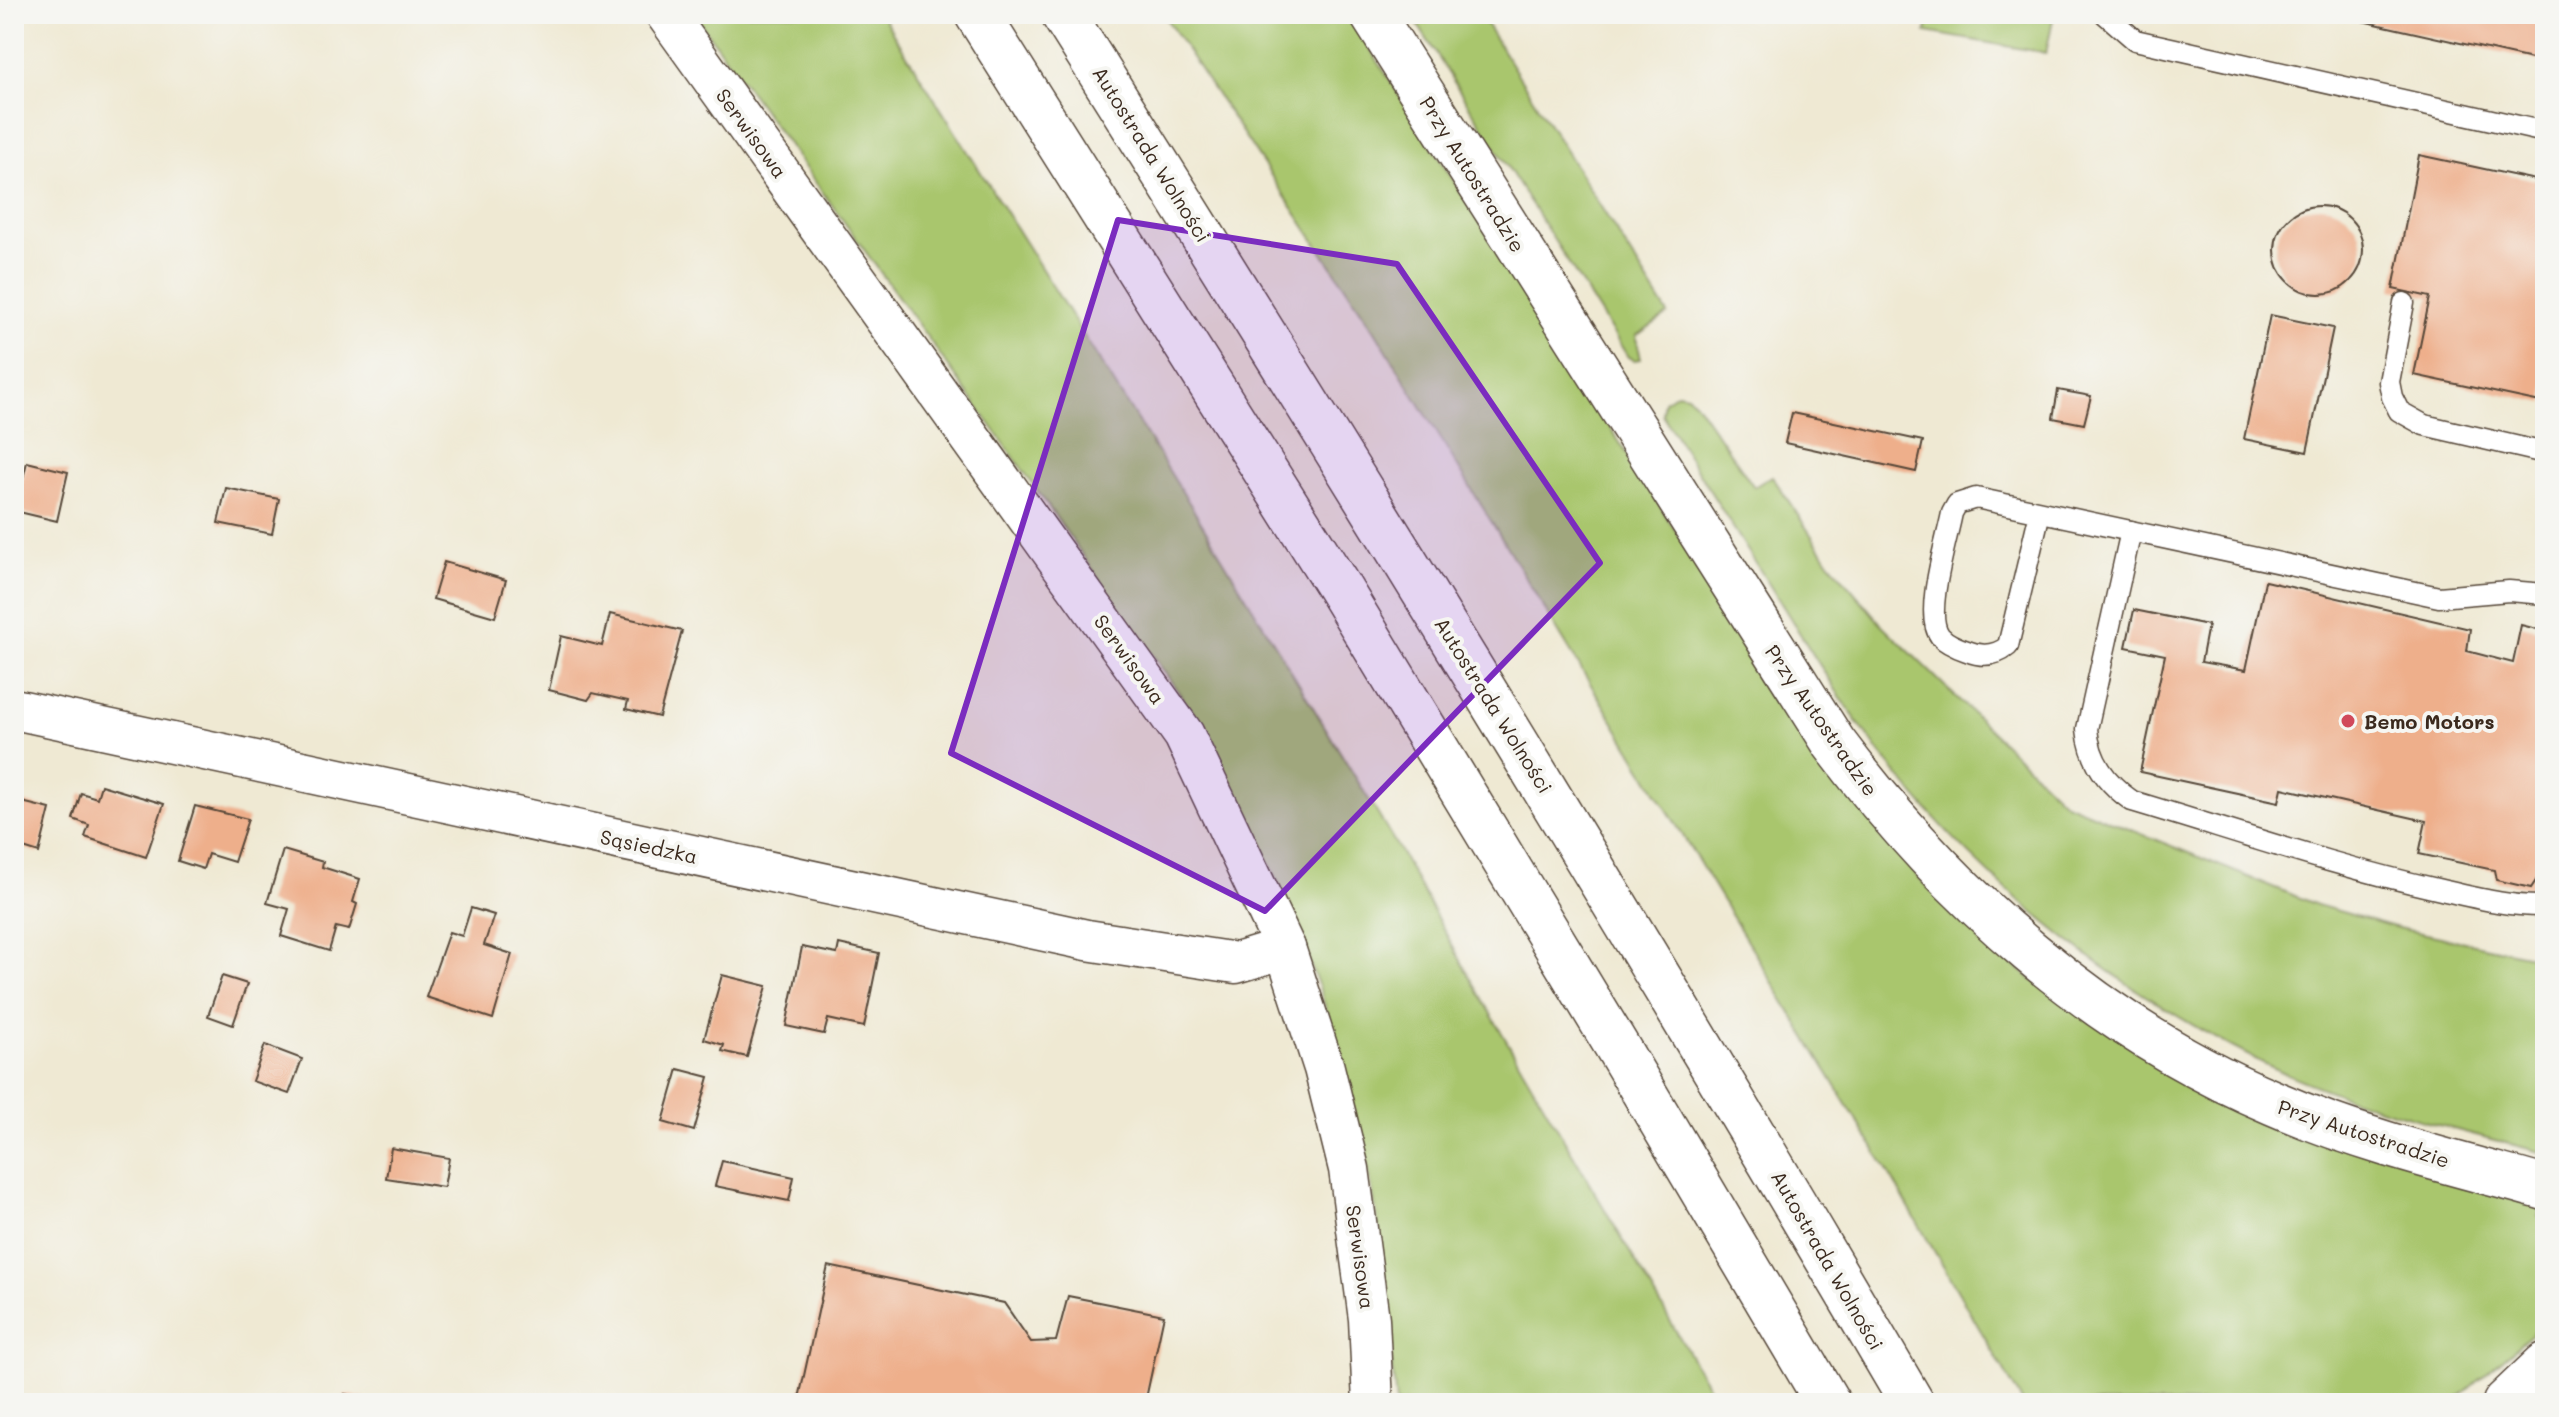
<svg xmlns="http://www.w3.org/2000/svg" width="2559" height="1417" viewBox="0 0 2559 1417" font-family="Mali,sans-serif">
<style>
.green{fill:#a9c66d;stroke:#727846;stroke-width:2}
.building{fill:#eeaf8b}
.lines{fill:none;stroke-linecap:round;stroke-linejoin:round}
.lane-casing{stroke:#564739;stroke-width:23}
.street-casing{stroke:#564739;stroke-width:43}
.secondary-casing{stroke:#564739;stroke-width:47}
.highway-casing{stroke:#564739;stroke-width:47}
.lane{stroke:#fff;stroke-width:20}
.street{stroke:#fff;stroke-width:40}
.secondary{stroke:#fff;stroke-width:44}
.highway{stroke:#fff;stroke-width:44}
.marked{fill:#7b2cbf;fill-opacity:0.2;stroke:#7b2cbf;stroke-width:6;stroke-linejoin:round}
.poi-dot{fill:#d1495b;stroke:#f6f6f2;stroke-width:3}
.labels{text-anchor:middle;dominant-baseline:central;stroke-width:8;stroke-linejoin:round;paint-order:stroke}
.street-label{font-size:20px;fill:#3b2a1e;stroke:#f6f6f2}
.poi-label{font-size:20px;font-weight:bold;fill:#3b2a1e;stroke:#f6f6f2;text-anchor:start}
</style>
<rect width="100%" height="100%" fill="#f6f6f2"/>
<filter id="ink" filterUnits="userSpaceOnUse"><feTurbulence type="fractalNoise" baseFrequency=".0125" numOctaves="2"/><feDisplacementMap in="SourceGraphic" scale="16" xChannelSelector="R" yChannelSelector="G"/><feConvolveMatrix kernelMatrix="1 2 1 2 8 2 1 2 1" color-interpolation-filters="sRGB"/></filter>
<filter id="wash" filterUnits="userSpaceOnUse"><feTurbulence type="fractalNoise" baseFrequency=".006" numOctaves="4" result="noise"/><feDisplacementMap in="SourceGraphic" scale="32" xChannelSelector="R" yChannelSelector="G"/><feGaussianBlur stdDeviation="1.8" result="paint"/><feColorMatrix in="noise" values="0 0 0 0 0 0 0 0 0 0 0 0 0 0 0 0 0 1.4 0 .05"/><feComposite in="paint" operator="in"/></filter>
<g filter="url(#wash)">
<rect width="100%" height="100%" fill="#efe9d3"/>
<!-- green -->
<g class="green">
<path d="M694 14H881L1188 501 1397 846 1485 1004 1718 1403H1396L1377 1216 1367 1163 1337 1043 1319 987 1274 872 1198 720 1013 456Z"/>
<path d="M1163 14H1348L1821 760C1858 805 1895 852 1935 895 1965 926 1999 953 2032 980L2542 1206 2538 1216 2545 1221V1320L2533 1333 2452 1403H2023L1881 1160 1375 331Z"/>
<path d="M1411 14H1480L1668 314 1636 336 1641 359 1634 360 1628 357Z"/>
<path d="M1930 14H2054L2046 53 1926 32Z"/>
<path d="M1677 393 1687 395 1695 402 1754 487 1772 476 1829 562 1881 624 2065 803 2317 905 2398 928 2545 959V1153C2450 1128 2352 1106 2263 1063 2122 993 1991 892 1892 768 1852 718 1818 663 1784 608 1743 543 1702 479 1662 414L1664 401Z"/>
</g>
<g id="blocks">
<!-- building -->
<g class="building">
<path d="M2335 14H2545V62L2335 15Z"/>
<path d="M2419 155 2545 182V403L2414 375 2430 297 2393 289Z"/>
<circle cx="2319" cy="250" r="44"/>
<path d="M2270 315 2333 328 2307 452 2244 439Z"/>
<path d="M2058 390 2091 396 2084 424 2053 418Z"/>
<path d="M1792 413 1923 441 1916 472 1785 443Z"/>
<path d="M27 462 68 472 57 521 15 511Z"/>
<path d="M226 488 279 499 272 534 218 523Z"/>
<path d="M444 562 506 580 495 617 433 599Z"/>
<path d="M2265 581 2470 629 2467 651 2513 663 2521 625 2545 631V882L2537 879 2531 888 2496 880 2494 870 2419 854 2426 821 2282 788 2279 802 2140 772 2165 655 2126 647 2134 610 2208 625 2201 662 2246 670Z"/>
<path d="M610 614 682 631 659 717 626 709 628 701 593 693 588 700 549 690 561 636 602 646Z"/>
<path d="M101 785 164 804 146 857 85 837 89 825 73 819 81 793 97 798Z"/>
<path d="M14 800 50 809 39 853 14 845Z"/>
<path d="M195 806 248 819 234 862 208 854 203 869 178 861Z"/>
<path d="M283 850 323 862 322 867 360 879 353 902 357 904 349 930 336 927 329 951 281 936 289 909 267 903Z"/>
<path d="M471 908 494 915 484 945 512 954 493 1019 426 997 449 932 462 936Z"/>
<path d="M839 944 879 953 864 1027 828 1019 824 1034 786 1026 802 947 837 954Z"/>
<path d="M722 975 767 986 747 1057 722 1051 724 1045 704 1039Z"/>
<path d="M222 976 247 984 233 1025 208 1016Z"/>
<path d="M265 1045 302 1059 289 1094 252 1081Z"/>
<path d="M678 1069 709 1077 694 1131 663 1122Z"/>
<path d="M391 1148 449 1158 444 1187 386 1178Z"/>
<path d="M722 1161 794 1177 789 1201 715 1186Z"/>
<path d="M828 1266 1004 1303 1031 1342 1056 1341 1068 1296 1164 1315 1145 1403H798Z"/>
<path d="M345 1394 378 1402V1403H343Z"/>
</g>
</g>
</g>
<g filter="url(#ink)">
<use href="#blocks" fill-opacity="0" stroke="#564739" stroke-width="2"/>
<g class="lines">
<!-- lane casing -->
<g class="lane-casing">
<g id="lane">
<path d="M2105 14 2135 40 2545 132"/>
<path d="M2404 303 2389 382 2392 397 2399 411 2424 425 2545 453"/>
<path d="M2040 512 2008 646C1996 656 1982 657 1967 651 1958 648 1947 644 1940 636 1923 615 1947 540 1952 513L1957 504 1976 498 2439 597 2509 591 2545 594"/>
<path d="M2131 531 2087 729C2090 761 2106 783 2132 801 2233 831 2334 866 2437 889 2473 897 2508 907 2545 906"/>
</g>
</g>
<!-- street casing -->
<g class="street-casing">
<g id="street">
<path d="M666 14 1184 735 1285 948 1324 1068 1349 1169 1369 1319 1373 1403"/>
<path d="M14 709 1087 940 1236 963 1285 948"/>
</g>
</g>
<!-- secondary casing -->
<g class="secondary-casing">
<g id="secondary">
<path d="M1372 14 1834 743C1948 895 2096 1028 2274 1103 2361 1141 2454 1163 2545 1188"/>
<path d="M2505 1403 2545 1365"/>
</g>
</g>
<!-- highway casing -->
<g class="highway-casing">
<g id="highway">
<path d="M977 14 1338 586 1616 1045 1828 1403"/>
<path d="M1063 14C1353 473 1638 935 1912 1403"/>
</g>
</g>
<!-- lane -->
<use href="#lane" class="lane"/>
<!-- street -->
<use href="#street" class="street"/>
<!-- secondary -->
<use href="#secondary" class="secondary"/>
<!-- highway -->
<use href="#highway" class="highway"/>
</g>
</g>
<!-- marked area -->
<path class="marked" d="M1118 220 1397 264 1600 563 1265 911 951 753Z"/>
<!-- markers -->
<circle class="poi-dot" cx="2348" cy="721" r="8"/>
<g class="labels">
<!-- street labels -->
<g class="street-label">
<text transform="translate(752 133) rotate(54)">Serwisowa</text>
<text transform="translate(1152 154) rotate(58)">Autostrada Wolności</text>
<text transform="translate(1473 174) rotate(58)">Przy Autostradzie</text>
<text transform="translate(1130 659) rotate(54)">Serwisowa</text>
<text transform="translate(1494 705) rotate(58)">Autostrada Wolności</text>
<text transform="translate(1822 720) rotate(55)">Przy Autostradzie</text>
<text transform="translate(649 846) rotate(12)">Sąsiedzka</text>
<text transform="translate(2364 1133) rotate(18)">Przy Autostradzie</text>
<text transform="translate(1361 1257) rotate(82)">Serwisowa</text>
<text transform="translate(1828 1260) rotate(60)">Autostrada Wolności</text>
</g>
<!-- poi labels -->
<g class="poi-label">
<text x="2364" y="721">Bemo Motors</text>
</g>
</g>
<!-- margin -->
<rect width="2559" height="1417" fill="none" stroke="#f6f6f2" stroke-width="48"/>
</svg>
